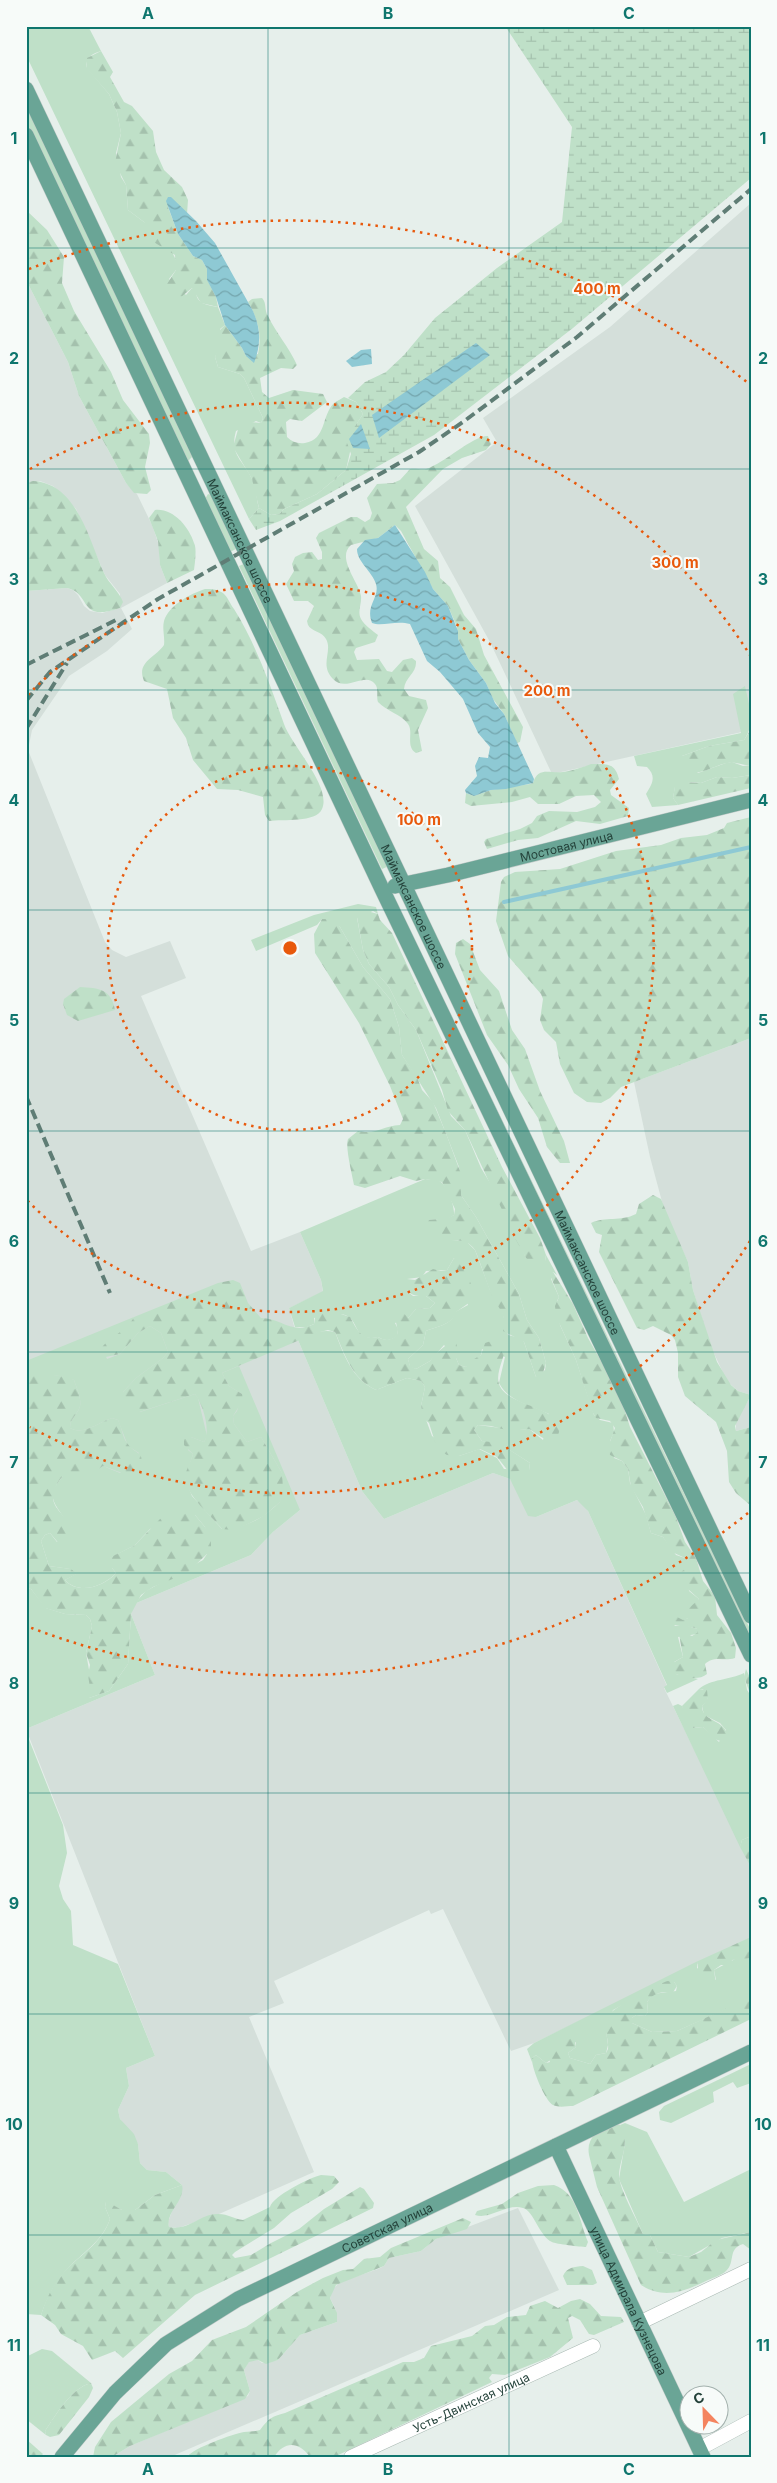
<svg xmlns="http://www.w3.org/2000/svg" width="777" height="2483" viewBox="0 0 777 2483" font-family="Inter,sans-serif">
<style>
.built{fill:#d4dfda}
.grass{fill:#bfe0c8}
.forest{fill:url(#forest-firs)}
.wetland{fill:url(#wetland-marsh)}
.water{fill:url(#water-waves)}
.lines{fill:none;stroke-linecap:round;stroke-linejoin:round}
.stream{stroke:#8ec9d4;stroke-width:4}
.minor-casing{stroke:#a8b8b2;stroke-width:15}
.major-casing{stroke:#c2cac8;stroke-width:16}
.minor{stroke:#fff;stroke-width:14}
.major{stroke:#6aa596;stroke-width:15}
.rail{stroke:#5f7d75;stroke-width:4;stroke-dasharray:10 5;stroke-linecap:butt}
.grid{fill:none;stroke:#0f766e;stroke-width:1;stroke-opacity:0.55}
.ring{fill:none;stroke:#e8590c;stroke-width:2.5;stroke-dasharray:2.5 5}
.labels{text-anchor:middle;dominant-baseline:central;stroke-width:4;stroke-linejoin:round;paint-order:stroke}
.street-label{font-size:12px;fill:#24423a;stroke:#f7fbf9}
.centre{fill:#e8590c;stroke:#f7fbf9;stroke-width:2.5}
.ring-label{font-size:15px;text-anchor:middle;font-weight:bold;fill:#e8590c;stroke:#f7fbf9;stroke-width:4;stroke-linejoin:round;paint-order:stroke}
.neatline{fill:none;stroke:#0f766e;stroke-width:2}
.grid-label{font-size:16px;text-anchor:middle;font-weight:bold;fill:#0f766e}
</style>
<defs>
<pattern id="forest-firs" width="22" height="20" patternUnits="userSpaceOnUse" patternTransform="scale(1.25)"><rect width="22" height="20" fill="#bfe0c8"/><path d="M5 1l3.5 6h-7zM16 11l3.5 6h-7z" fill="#a4c1ad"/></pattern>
<pattern id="wetland-marsh" width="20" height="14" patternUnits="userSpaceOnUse" patternTransform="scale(1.25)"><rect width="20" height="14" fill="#bfe0c8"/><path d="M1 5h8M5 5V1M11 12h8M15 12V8" fill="none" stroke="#a4c1ad"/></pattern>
<pattern id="water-waves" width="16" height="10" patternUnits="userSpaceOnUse" patternTransform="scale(1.25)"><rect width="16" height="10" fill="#8ec9d4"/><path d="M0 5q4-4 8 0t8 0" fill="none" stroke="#74a5ad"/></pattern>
</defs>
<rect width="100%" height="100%" fill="#e6efeb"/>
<!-- built -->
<g class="built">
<path d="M751 203V730L552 774 490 642 415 506 497 442 483 418 610 327Z"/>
<path d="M26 280 68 362 79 396 126 483 137 494 152 525 159 545 160 565 167 583 121 608 132 629 107 651 69 676 32 730 28 750 105 942 112 950 126 957 170 941 186 978 141 996 251 1251 300 1232 321 1280 323 1292 289 1308 298 1340 362 1491 384 1519 493 1473 510 1479 536 1517 577 1500 583 1504 588 1511 667 1686 664 1688 751 1865V1938L534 2043 511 2051 443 1909 431 1914 429 1910 274 1981 284 2003 249 2017 314 2172 219 2214 178 2228 169 2227 168 2222 182 2185 166 2172 147 2170 140 2163 138 2144 120 2119 118 2110 129 2086 126 2068 155 2056 26 1729 155 1675 131 1614 134 1604 251 1555 273 1532 300 1510 26 1460V591L67 588 73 590 78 595 84 606 90 611 102 613 120 608V594L105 575 76 509 53 486 40 481 26 483Z"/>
<path d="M751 1038V1395L738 1391 727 1381 711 1347 693 1290 688 1262 677 1238 671 1235 650 1157 634 1082Z"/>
<path d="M751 1396V1427L736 1431V1420Z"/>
<path d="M518 2208 559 2290 170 2457H112L130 2446 248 2396 250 2391 244 2370 249 2361 258 2360 262 2363 278 2360 300 2335 337 2322 335 2308 330 2298 333 2289 340 2282 378 2269 384 2266 389 2258 421 2251 436 2239Z"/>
</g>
<!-- grass -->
<g class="grass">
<path d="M26 26H88L101 51C92 54 85 57 87 68L109 94 117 112 121 133 116 153 121 177 126 185 128 210 144 222 172 252 176 260V270L169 279 186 295 192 288 196 291C196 304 207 305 218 307L225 325 220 329V347L215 357 218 367 240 374 244 378 263 418 261 423 256 421 236 431C229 456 244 460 253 481 257 489 256 499 259 508L249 519 26 55Z"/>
<path d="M26 104 193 456 188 461 26 121Z"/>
<path d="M208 494 211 495 238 548 230 552 205 499Z"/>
<path d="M246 563 389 866 382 869 239 566Z"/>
<path d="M745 686C749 705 756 723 744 740L709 746 682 756 698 773 726 763 732 762 743 766 751 765V775L732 778 717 777 701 783 691 782 675 787 673 798 678 805 652 807 646 794C652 784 657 777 647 767L637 766 634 756 741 733 733 694Z"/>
<path d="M358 904 376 907 378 914 373 911 357 918 363 950 369 964 389 987 398 1005 416 1030 451 1116 465 1130 481 1168 495 1191 526 1258 545 1261 546 1255 557 1275 553 1272 551 1279 559 1297 557 1301 560 1325 576 1360 594 1415 600 1420 613 1423 614 1432 610 1441 614 1458 622 1461 628 1469 630 1483 646 1515 651 1533 663 1537 676 1555 685 1558 687 1562 689 1591 699 1599 688 1618 674 1626H688L697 1629V1634L678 1637 683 1657 674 1662 676 1674 698 1679 667 1693 664 1687 667 1685 588 1511 577 1500 536 1517 528 1516 510 1479 493 1473 384 1519 362 1491 298 1340C308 1333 323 1329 335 1332 344 1355 352 1379 376 1390L407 1378 421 1381 425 1387 421 1406 432 1436 459 1456 479 1449 497 1458 504 1469 529 1470 530 1463 505 1447 482 1441 474 1430 478 1425 516 1430 529 1429 543 1440 549 1414C531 1405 509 1402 499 1383L505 1357 482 1349 481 1355 466 1367 459 1365 456 1358 444 1345 430 1361 416 1369 410 1367 408 1359 423 1345 426 1331C438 1326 452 1325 455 1312L468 1305 454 1258 447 1270 426 1271 422 1277 407 1279 408 1292 413 1296H426L435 1303 430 1308 416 1309 408 1318 395 1323 398 1329 397 1336C390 1341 385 1341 378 1337 353 1343 360 1320 345 1315 337 1312 322 1316 314 1318V1324L307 1327H295L289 1308 323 1291 321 1280 300 1232 425 1179C430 1180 437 1179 441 1182 448 1188 455 1207 454 1215L448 1219 429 1220 447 1241H466L475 1250 490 1290 502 1310 508 1335 520 1338 524 1342 536 1377 545 1370 546 1363 539 1338 527 1320 519 1294 476 1217 461 1195 459 1167 436 1108 402 1055 399 1027 390 999 363 967 340 927 322 919 317 925 256 951 251 940 314 915Z"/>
<path d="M428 968 751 1631V1640Z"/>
<path d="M134 1317 126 1330 102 1347 107 1359 120 1354 138 1333 150 1326 161 1333 168 1352 163 1358 136 1378 123 1392 140 1412 195 1394 198 1398 207 1436 204 1442 191 1437 188 1450 193 1454 185 1479 192 1496 222 1529C246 1528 262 1519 280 1502L282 1473 261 1437 247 1442 234 1424 233 1416 237 1411 242 1394 229 1386 222 1373 239 1366 300 1510 273 1532 251 1555 134 1604 146 1591 203 1560 207 1554 205 1527 195 1515 150 1529 135 1545 110 1558 112 1568 116 1573C103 1587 79 1595 65 1580L76 1574 70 1569 49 1566 41 1541 45 1535 50 1533 57 1542 70 1533C68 1516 52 1509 52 1491L64 1474 69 1472C84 1476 90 1473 103 1466L120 1473 139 1453 128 1446 118 1420 112 1418C99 1422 83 1436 70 1428 70 1419 75 1417 79 1409 83 1401 77 1389 74 1380L60 1376 26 1373V1361Z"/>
<path d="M26 1588 31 1589 46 1608 65 1614 86 1615 90 1619 92 1626 86 1653 91 1681 89 1698 109 1691 128 1664 131 1614 155 1675 26 1729Z"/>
<path d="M744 1673 747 1690 751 1696V1836L742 1840 740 1847 673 1706 678 1704 682 1706 693 1728 703 1727 719 1742 726 1730 720 1723 704 1715 702 1706 708 1699 703 1689H699C710 1679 730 1680 744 1673Z"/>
<path d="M26 1732 63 1825 67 1853 59 1886 63 1899 71 1911 73 1945 118 1964 155 2056 126 2068 129 2086 118 2110 120 2119 134 2134 138 2144 140 2163 147 2170 166 2172 182 2185 155 2195 135 2210H122L106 2202 105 2207 110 2219C103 2240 85 2251 70 2266 56 2280 47 2297 41 2315L26 2314Z"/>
<path d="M737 1958H751V1997L749 1999 677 2031 652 2032 632 2023V2018L636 2015 645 2016 648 2012 647 2002 653 1994 676 1991 677 1986 674 1982 663 1983 613 2010 606 2030 608 2045 606 2053 596 2055 590 2064 570 2058 568 2053 576 2047V2042L546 2063 536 2055 532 2058V2062L527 2049 534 2043 698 1961 697 1968 716 1980 714 1970Z"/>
<path d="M751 2064V2083L737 2088 733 2082 713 2092 714 2102 671 2123 660 2120 659 2112 664 2106Z"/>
<path d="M625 2123 647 2132 684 2202 751 2169V2232L722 2238 689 2257 658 2252 650 2235 643 2234 619 2179 625 2143 620 2125Z"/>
<path d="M42 2349 52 2351 91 2383C71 2388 56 2415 45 2431L46 2435 26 2419V2357Z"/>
</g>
<!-- forest -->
<g class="forest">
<path d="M101 51 113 72 110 77 124 102 132 106 153 131 156 152 164 170 182 187 188 200 187 214 179 206 168 207 178 234 193 256 202 260 207 269V279L216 297 218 307 201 303 192 288 181 297 172 293 167 284 176 270 175 255 152 241 144 222 128 210 126 185 115 163 121 133 117 112 109 94 87 69V58Z"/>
<path d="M26 210 47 230 64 257 62 283 74 311 111 372 123 400 149 434 150 443 145 467 151 490 147 494 134 493 126 483 79 396 68 362 26 280Z"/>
<path d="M262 298C267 303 264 310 268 316 276 333 289 347 297 365L293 369 281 368 260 378 262 392 269 398 293 390 323 394 327 402 302 421 290 419 286 422 287 437C292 442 298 444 305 443 327 439 321 416 334 403 337 401 341 399 344 397L356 402 363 414 356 425 346 470 317 494 284 509 279 514 271 515 259 508 252 479 233 447 239 426 250 422 261 423 263 418 244 378 240 374 218 367 215 357 220 342 217 333 225 325 242 348 246 356 258 354C262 335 258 319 248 302L252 299Z"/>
<path d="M488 436 491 444 486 450 462 458 443 469 406 507 424 549 438 561 440 578 450 587 464 615 476 629 484 655 523 727 520 742 517 743 504 714 493 699 486 683 469 660 458 639 457 627 448 606 433 589 401 531 395 525 378 538 351 545C336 558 359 582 361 596 362 604 357 611 361 619 365 626 372 630 378 635L375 642 356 648 354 652 357 660 379 659 387 671 392 672 403 660 412 658 416 661C417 673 405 677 404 689L409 696 426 700 428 708 418 730 422 751 416 753C405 746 414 732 408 724 401 714 386 711 378 702 376 697 379 688 375 684 365 671 346 693 333 679 319 665 333 651 326 639 322 631 312 632 308 625L307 621 314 606 308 601H294L286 584 294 571 292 564 295 557 303 553 312 552 318 560 322 559V552L316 538 319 533 351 517H357L365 522 370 519 372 513 367 498 377 484 393 483 400 480 410 469C415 468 422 470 426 469 445 463 472 436 488 436Z"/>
<path d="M33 481C77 483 89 540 104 573 109 584 119 591 123 602L120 608C77 623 92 593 67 588L26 591V483Z"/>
<path d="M155 510C173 508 189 527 194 543 197 548 195 563 194 570L167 583 160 565 158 541 149 518Z"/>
<path d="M205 589C212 589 217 589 223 593 228 597 230 604 234 609 256 644 270 685 284 724 291 745 332 787 322 809 316 823 283 819 269 821L265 815 263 797 238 790 217 789 193 760 186 738 173 718 167 689 144 681C136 662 155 658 164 645 165 637 162 629 164 621 169 605 190 594 205 589Z"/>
<path d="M751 729V765C742 766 736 761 728 763 711 765 690 785 680 761L682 756 709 746 744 740Z"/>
<path d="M591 764C606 764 615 762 619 779L610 790 611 795 629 808 628 816 600 824 576 821 538 838 518 840 487 849 484 842 486 839 520 829 532 823 537 816 549 811 577 812 595 807 601 802 594 795 576 796 559 804H538L530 797 512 802 471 806 465 803 466 793 474 796 491 790 530 784 533 783C538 766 550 774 563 772 572 771 583 767 591 764Z"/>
<path d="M751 775V788L678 805 673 798 675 786 685 782 701 783 717 777 732 778Z"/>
<path d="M751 817V1038L621 1087 610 1098 601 1103 587 1102 574 1093 560 1064 556 1042 544 1030 540 1020 543 999 541 994 508 956 496 921 501 882 504 877 515 872 560 869 616 851 661 845 681 838 707 835 724 828 727 823Z"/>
<path d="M367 911 378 914 380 920 392 933 502 1167 540 1238 546 1255 545 1261 537 1267 526 1258 516 1240 465 1130 448 1111 442 1090 416 1030 398 1005 389 987 369 964 363 950 357 917Z"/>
<path d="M322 919H329L340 927 363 967 390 999 399 1027 402 1055 417 1077 422 1090 433 1102 447 1136 461 1174V1195L476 1217 519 1294 527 1320 539 1338 546 1363 542 1376 536 1377 524 1342 503 1331C508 1313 496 1307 490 1291 485 1278 481 1264 475 1250 459 1228 439 1257 425 1225L429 1220 448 1218 454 1215 455 1209 442 1182 425 1179 416 1181 400 1176 365 1188 354 1185C352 1174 345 1147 348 1139L358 1131C377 1135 382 1126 400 1125L403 1119 390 1086 359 1023 315 953 314 934Z"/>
<path d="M463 939 470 944 480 970 499 991 512 1030 525 1049 540 1091 564 1141 570 1163H560L547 1147 538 1118 519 1089 508 1065 487 1035 455 954 456 943Z"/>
<path d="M80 987C99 988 111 989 115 1010L78 1021 67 1015 63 1004 64 999Z"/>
<path d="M653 1195 661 1199 688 1262 693 1290 717 1362 731 1385 738 1391 751 1395 735 1426 736 1431 751 1427V1506L736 1493 729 1482 727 1451 716 1422 685 1396 678 1377V1353L675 1340 671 1335 653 1326 644 1330 637 1328 599 1252 602 1235 596 1233 591 1223C606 1216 620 1222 636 1214L639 1204Z"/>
<path d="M454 1258C464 1268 475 1285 473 1300L456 1312C452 1325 438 1326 426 1331L423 1345 408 1359 410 1366 416 1369 430 1361 434 1355 450 1342 457 1344 456 1358 459 1365 466 1367 469 1362 481 1355 485 1343 500 1338 506 1342C506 1356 495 1372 499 1384 506 1407 565 1407 559 1432 554 1451 537 1433 529 1429L510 1431 491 1426 478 1425 474 1430 482 1441 499 1443 530 1463 529 1470 509 1472 497 1457 480 1449 459 1456 447 1455 442 1452 435 1442 429 1423 424 1419 421 1406 425 1387 421 1381 407 1378 376 1390C352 1379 345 1355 335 1332L328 1330 316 1333 222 1373 229 1386 242 1394 243 1400 233 1416 234 1424 247 1442 261 1437 282 1473 283 1489 280 1502 264 1516 246 1525 233 1530 222 1529C212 1517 184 1493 185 1477 186 1469 191 1462 193 1454L184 1445V1439L191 1437 204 1442C211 1430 203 1405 195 1394L133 1414C127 1408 124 1400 123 1392L136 1378 163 1358 168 1352 161 1333 150 1326 138 1333 120 1354 101 1358 98 1353C106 1338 125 1333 134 1317L218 1283 233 1280 240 1283 248 1303 261 1318C281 1318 292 1335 314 1324L316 1312 323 1308 350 1317C357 1329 361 1341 378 1337 385 1341 390 1341 397 1335 399 1326 393 1321 397 1311L403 1312 408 1318 416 1309 430 1308 435 1303 426 1296C413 1297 403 1293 407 1279L415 1280 433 1269 441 1271 447 1270Z"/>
<path d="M553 1272 573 1304 588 1338 610 1377 623 1405 630 1427 676 1517 685 1542 696 1558 703 1581 715 1596 717 1615 731 1633 736 1648 735 1658C723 1662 715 1655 705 1664L707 1674C698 1682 678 1677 670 1670L671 1664 683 1657 679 1634 683 1632 692 1636 697 1633V1629C688 1625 678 1628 671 1623L673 1615 683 1620 688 1618V1609L699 1599 679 1581 680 1573 687 1567 685 1558 672 1552 663 1537 651 1533 643 1507 631 1487 628 1469 622 1461 610 1455 608 1447 615 1428 610 1421 596 1418 592 1411 576 1360 556 1316 555 1306 559 1297 550 1275Z"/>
<path d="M33 1372 67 1377 74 1380C77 1389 83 1401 79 1409 75 1417 70 1419 70 1428 83 1436 99 1422 112 1418L118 1420C122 1427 122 1436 127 1443 135 1455 148 1451 138 1472 125 1477 116 1470 103 1466 98 1469 92 1474 86 1475 74 1478 68 1467 59 1481 37 1514 84 1513 67 1546H61L50 1533 45 1535 41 1541 49 1566 71 1569 77 1574 65 1580C78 1595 104 1587 116 1573L112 1568 106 1567 103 1561 135 1545 160 1519 181 1511 195 1515 205 1527 211 1540V1548L207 1554 187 1573 153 1587 141 1595 131 1614 128 1664 109 1691 89 1698 85 1693 90 1688 88 1675 90 1665 86 1653 92 1626 90 1619 86 1615 65 1614 45 1608 31 1589 26 1588V1373Z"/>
<path d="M746 1669 751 1680V1696L744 1677Z"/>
<path d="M699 1689 707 1690 708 1700 702 1706C702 1723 726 1718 728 1738L724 1742 714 1739 703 1727 693 1728 686 1721 682 1706Z"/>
<path d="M751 1836V1867L740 1847 742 1840Z"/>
<path d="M751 1937V1958L732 1960 731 1965H721L714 1970 716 1985H702L698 1977V1961Z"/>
<path d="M668 1981 674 1982 677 1986 672 1994C662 1990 654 1993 647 2002L648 2012 645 2016 636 2015 632 2018V2023L652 2032 677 2031 751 1997V2019L573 2106C567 2106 559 2108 553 2105 545 2101 531 2067 532 2058L536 2055 546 2063 550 2062 547 2054C547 2041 562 2035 574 2037L576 2047 568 2053 570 2058 590 2064 596 2055 606 2053 608 2049C609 2040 604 2030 605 2021 606 2010 656 1984 668 1981Z"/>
<path d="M610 2124 620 2125C631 2143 620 2157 619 2175 619 2189 637 2219 643 2234L650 2235 658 2252 689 2257 701 2252 716 2240 751 2232V2250L743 2244C727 2249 736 2262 726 2271 722 2275 713 2278 708 2280 686 2291 664 2300 641 2285L597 2187 589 2155C586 2139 597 2130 610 2124Z"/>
<path d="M321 2175 334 2176 339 2182 332 2189 291 2213 274 2228 235 2252 232 2255 235 2258 251 2255 271 2243 299 2229 324 2209 360 2187 364 2189 374 2203 373 2208 195 2295 123 2358 115 2351 92 2360 83 2346 61 2334 55 2325 41 2315C46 2299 53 2284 65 2271 81 2254 102 2243 110 2219L105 2207 106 2201 122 2210H135L155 2195 182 2185C186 2200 165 2212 169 2227 188 2231 199 2215 216 2214 227 2213 234 2219 243 2220L270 2207C273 2196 309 2178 321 2175Z"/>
<path d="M554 2185C578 2193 579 2221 588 2242L586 2247C581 2247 556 2244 552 2242 539 2236 534 2211 523 2208 506 2203 491 2220 475 2215L477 2211 502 2204 518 2193 538 2186Z"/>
<path d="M463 2218 471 2222 467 2229 436 2239 421 2251 389 2258 384 2266 336 2285 330 2298 337 2313V2322L300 2335 278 2360 266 2364 258 2360 249 2362 244 2370 250 2391 245 2399 130 2446 112 2457H93L95 2447 111 2422 169 2374 192 2361 212 2340 246 2327 297 2292 323 2278 343 2270 353 2269 364 2259 380 2257 391 2248Z"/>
<path d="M583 2266 592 2270 597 2283 593 2285H567L563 2276C567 2267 574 2267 583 2266Z"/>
<path d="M580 2299 590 2304 601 2316 621 2317 624 2322 594 2335 589 2334 580 2320 572 2316 568 2318 573 2338 550 2357 505 2375 492 2374 489 2378 492 2382 334 2457H310C299 2442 285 2440 274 2457H187C193 2448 233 2434 244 2432 250 2431 254 2432 260 2430 268 2419 272 2416 285 2413L403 2362H414L424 2358 431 2346 472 2336 485 2326 494 2325 507 2317 526 2315 530 2306 545 2301 558 2308 571 2301Z"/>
<path d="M91 2383 93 2388 89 2397 59 2435 50 2437 46 2435 45 2431C56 2415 71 2388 91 2383Z"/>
<path d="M26 2439 43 2454 40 2457H26Z"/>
</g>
<!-- wetland -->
<path class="wetland" d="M505 26H751V178L573 328 434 435 280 521 256 530 249 519 259 508 271 515 279 514 284 509 317 494 346 470 351 454 346 440 363 414 356 402 348 398 365 382 386 372 404 355 435 318 455 302 497 268 562 222 572 127Z"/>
<!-- water -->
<g class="water">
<path d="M168 197H171L196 221 215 243 253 311C261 329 261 345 254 363L246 356 242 348 225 325 216 297 207 280V269L202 260 193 256 178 234 166 201Z"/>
<path d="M476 343 490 355 379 438 372 415Z"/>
<path d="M371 349 372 364 352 367 346 361 361 350Z"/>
<path d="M361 424 370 449 353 448 349 439Z"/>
<path d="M395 525 425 572 433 589 448 606 458 631V639L469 660 486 683 495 703 504 714 534 779 533 783 506 789 491 790 474 796 466 793 465 790 477 776 475 766 479 757 488 758 490 747 478 733 463 699 440 672 427 661 410 624C396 620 382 627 372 623 365 605 380 598 376 584 372 571 357 562 357 549L365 540 378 538Z"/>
</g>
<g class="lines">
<!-- stream -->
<path class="stream" d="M504 902 751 847"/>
<!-- minor casing -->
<g class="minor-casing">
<g id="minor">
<path d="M639 2323 751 2269"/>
<path d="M699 2449 751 2421"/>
<path id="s1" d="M351 2457 593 2346"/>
</g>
</g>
<!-- major casing -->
<g class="major-casing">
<g id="major">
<path id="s2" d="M26 89 751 1616"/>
<path d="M26 135 382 889 751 1655"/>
<path id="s3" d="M395 886 448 875 751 800"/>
<path id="s4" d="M556 2146 703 2457"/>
<path id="s5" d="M62 2457 115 2393 166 2344 238 2299 751 2052"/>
</g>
</g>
<!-- minor -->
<use href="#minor" class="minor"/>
<!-- major -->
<use href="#major" class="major"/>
<!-- rail -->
<g class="rail">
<path d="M26 665 116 620"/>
<path d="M26 701 50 672 158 599 419 452 463 422 577 337 751 189"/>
<path d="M26 729 67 663"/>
<path d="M26 1096 110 1293"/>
</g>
</g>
<!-- grid -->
<path class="grid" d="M268 26V2457M509 26V2457M26 248H751M26 469H751M26 690H751M26 910H751M26 1131H751M26 1352H751M26 1573H751M26 1793H751M26 2014H751M26 2235H751"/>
<!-- distance rings -->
<g class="ring">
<circle cx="290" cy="948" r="182"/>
<path d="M28 695A364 364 0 1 1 28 1201"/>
<path d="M750 1241A545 545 0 0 1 30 1427M30 469A545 545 0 0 1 750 655"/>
<path d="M748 1513A727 727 0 0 1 29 1627M29 269A727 727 0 0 1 748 383"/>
</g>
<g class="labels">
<!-- street labels -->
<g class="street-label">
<text stroke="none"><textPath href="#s2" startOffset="500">Маймаксанское шоссе</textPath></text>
<text stroke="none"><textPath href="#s3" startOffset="176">Мостовая улица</textPath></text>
<text stroke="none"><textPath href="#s2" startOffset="905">Маймаксанское шоссе</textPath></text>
<text stroke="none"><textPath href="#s2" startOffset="1310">Маймаксанское шоссе</textPath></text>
<text stroke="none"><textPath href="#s5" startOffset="404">Советская улица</textPath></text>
<text stroke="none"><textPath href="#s4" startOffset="171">улица Адмирала Кузнецова</textPath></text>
<text stroke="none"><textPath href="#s1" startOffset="132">Усть-Двинская улица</textPath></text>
</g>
</g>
<circle cx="290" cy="948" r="8" class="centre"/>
<g class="ring-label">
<text x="597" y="294">400 m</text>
<text x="675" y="568">300 m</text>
<text x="547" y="696">200 m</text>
<text x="419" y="825">100 m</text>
</g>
<!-- border -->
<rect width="777" height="2483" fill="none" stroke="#f7fbf9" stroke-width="55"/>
<!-- north arrow -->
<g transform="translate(704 2410) rotate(337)"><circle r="24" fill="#f7fbf9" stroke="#a3b1ad"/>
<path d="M0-4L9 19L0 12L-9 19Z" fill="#f4845f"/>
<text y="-8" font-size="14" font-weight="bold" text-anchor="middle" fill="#24423a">С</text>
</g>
<rect x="28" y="28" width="722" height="2428" class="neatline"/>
<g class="grid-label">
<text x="148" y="19">A</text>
<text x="388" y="19">B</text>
<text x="629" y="19">C</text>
<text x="14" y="144">1</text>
<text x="763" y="144">1</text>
<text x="14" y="364">2</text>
<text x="763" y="364">2</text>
<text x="14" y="585">3</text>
<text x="763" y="585">3</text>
<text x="14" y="806">4</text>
<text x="763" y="806">4</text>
<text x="14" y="1026">5</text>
<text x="763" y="1026">5</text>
<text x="14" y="1247">6</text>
<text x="763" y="1247">6</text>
<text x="14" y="1468">7</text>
<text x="763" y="1468">7</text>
<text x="14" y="1689">8</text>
<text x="763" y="1689">8</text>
<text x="14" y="1909">9</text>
<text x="763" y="1909">9</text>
<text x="14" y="2130">10</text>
<text x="763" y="2130">10</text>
<text x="14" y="2351">11</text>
<text x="763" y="2351">11</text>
<text x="148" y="2475">A</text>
<text x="388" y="2475">B</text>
<text x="629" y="2475">C</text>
</g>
</svg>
